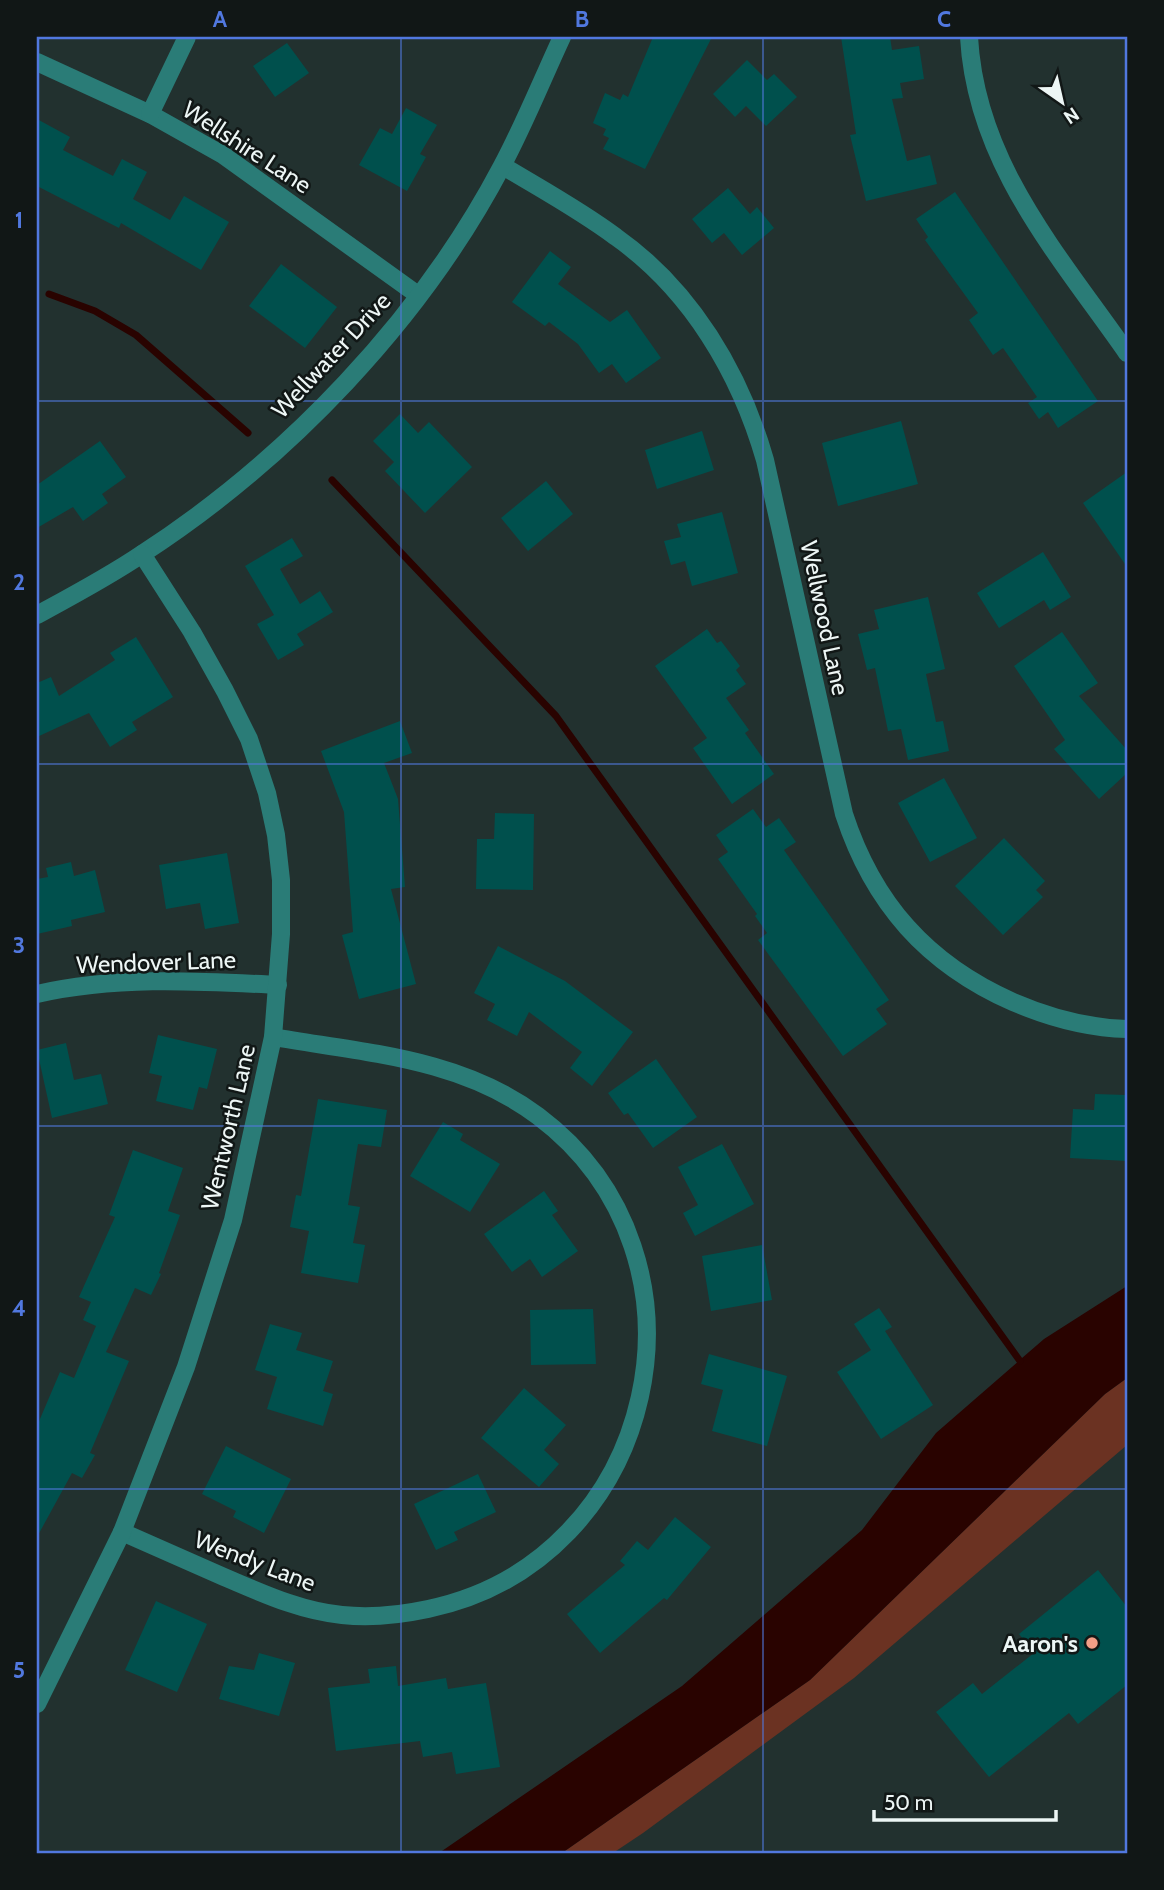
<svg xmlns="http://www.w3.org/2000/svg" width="1164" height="1890" viewBox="0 0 1164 1890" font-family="Cabin,sans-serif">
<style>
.green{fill:#6b3222}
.water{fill:#290300}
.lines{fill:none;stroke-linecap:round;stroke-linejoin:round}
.stream{stroke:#290300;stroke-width:7}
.building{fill:#00504d}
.minor{stroke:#2a7c77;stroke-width:18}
.grid{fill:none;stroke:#5178df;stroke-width:2;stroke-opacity:0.55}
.poi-dot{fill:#f49e87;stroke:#111716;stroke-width:2.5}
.labels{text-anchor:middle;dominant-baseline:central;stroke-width:5;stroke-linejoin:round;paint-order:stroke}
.street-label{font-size:24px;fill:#edf6f5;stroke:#111716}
.poi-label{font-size:24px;font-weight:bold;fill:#edf6f5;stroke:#111716;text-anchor:end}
.neatline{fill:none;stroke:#5178df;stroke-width:2.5}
.grid-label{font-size:23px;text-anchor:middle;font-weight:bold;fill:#5178df}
</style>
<rect width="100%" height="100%" fill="#22312f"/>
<!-- green -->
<path class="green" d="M1127 1378V1445L854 1678 643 1833 613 1853H562L810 1680 1105 1394Z"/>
<!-- water -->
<path class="water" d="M1127 1286V1378L1105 1394 810 1680 562 1853H439L682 1686 862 1530 936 1433 1044 1339Z"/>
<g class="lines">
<!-- stream -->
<g class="stream">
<path d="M49 294 95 311 136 335 248 433"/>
<path d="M332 480 556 716 1020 1361"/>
</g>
</g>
<!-- building -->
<g class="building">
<path d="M653 37H712L645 169 603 149 609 138 603 135 606 129 593 123 605 93 620 100 623 94 628 97Z"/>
<path d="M841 37H890L892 50 919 46 924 79 900 83 903 98 892 99 907 161 930 155 937 184 866 201 850 135 856 134Z"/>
<path d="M287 43 309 73 275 97 253 66Z"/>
<path d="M747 60 767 80 774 74 797 97 766 126 746 106 735 117 713 94Z"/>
<path d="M406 108 437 125 420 154 426 157 407 191 359 165 380 128 392 134Z"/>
<path d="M37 119 70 137 63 150 113 176 122 159 147 172 133 199 170 220 184 196 229 222 201 270 121 223 119 228 37 186Z"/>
<path d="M728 188 750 214 757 207 774 228 742 255 724 233 712 243 692 219Z"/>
<path d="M955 192 1098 401 1058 428 1048 412 1039 419 1028 403 1037 397 1003 348 993 355 969 320 978 313 925 240 928 237 916 219Z"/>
<path d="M550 251 571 267 558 284 610 322 627 310 661 358 626 383 612 364 599 373 578 344 549 322 545 326 512 302Z"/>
<path d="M281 264 337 307 305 348 249 306Z"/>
<path d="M400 414 418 433 429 422 472 467 425 513 385 471 394 462 373 441Z"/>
<path d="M901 421 918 484 838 506 822 443Z"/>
<path d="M702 431 714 470 657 489 645 450Z"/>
<path d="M100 441 126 477 102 494 108 503 83 521 73 507 37 528V485Z"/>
<path d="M1127 472V567L1083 503Z"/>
<path d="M546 481 573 514 528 551 501 518Z"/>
<path d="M722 512 738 573 692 586 685 561 671 565 664 541 681 537 677 524Z"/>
<path d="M292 538 303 556 280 569 300 604 320 591 333 612 297 634 304 645 278 660 257 624 274 615 245 566Z"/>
<path d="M1043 552 1071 597 1050 610 1044 600 999 628 977 593Z"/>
<path d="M928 597 945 669 926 674 936 722 943 721 949 751 908 760 901 729 888 731 875 668 867 670 858 634 879 629 874 610Z"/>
<path d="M707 629 717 643 721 641 740 666 736 670 746 684 726 698 749 730 745 733 774 774 732 804 693 748 707 738 655 666Z"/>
<path d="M1062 632 1098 683 1079 696 1127 750V773L1099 799 1054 749 1065 740 1014 666Z"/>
<path d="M136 637 173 697 132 722 137 730 110 747 89 713 37 737V683L51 677 59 696 115 660 110 653Z"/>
<path d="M400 721 412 753 384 763 398 799 405 887 391 889 416 984 359 999 342 935 353 932 344 812 321 751Z"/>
<path d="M944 778 977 838 930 862 898 803Z"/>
<path d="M753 809 766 827 779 818 796 842 784 850 889 1000 876 1009 887 1024 843 1056 758 940 767 933 755 916 757 914 718 859 728 852 716 835Z"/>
<path d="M495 813 534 814 533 890 476 889 477 839H494Z"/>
<path d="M1004 838 1045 881 1036 890 1043 897 1003 935 955 886Z"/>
<path d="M227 853 239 923 205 929 200 903 166 909 159 865Z"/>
<path d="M71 862 74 876 95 870 105 912 71 920 72 926 37 934V879L48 877 46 868Z"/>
<path d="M498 946 565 981 633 1032 592 1086 570 1068 582 1052 529 1012 517 1036 487 1020 495 1004 474 993Z"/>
<path d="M158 1035 217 1049 207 1089 199 1087 193 1110 156 1101 162 1076 149 1073Z"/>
<path d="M66 1043 74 1080 101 1074 108 1104 52 1118 37 1050Z"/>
<path d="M656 1059 697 1117 653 1148 628 1113 624 1115 608 1093Z"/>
<path d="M1095 1094 1126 1095 1127 1161 1070 1158 1073 1109 1094 1110Z"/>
<path d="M318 1099 387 1110 381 1147 358 1144 348 1205 360 1207 353 1243 365 1245 358 1283 301 1273 309 1231 290 1227 296 1195 301 1196Z"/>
<path d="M443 1122 463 1134 460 1140 500 1164 470 1212 410 1176Z"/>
<path d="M722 1144 754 1204 695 1236 683 1213 698 1205 678 1167Z"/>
<path d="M133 1150 183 1168 168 1211 180 1215 159 1273 161 1274 151 1295 135 1288 106 1352 129 1361 90 1453 95 1455 82 1478 72 1473 37 1537V1426L60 1372 74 1378 96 1326 83 1320 91 1302 79 1297 115 1217 109 1215Z"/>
<path d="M544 1191 558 1211 552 1215 578 1251 542 1277 530 1259 512 1272 484 1234Z"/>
<path d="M762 1245 772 1300 711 1311 702 1256Z"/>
<path d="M879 1308 892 1327 885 1331 933 1405 881 1439 837 1372 871 1350 854 1324Z"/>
<path d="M593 1309 596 1364 531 1365 530 1310Z"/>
<path d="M270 1324 302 1333 296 1350 333 1361 323 1391 333 1394 323 1426 267 1409 277 1377 255 1370Z"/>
<path d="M709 1354 787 1376 767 1446 712 1431 723 1390 701 1384Z"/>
<path d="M524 1388 566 1425 544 1450 559 1464 539 1487 481 1438Z"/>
<path d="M226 1446 291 1479 264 1533 233 1517 236 1511 202 1494Z"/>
<path d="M478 1474 496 1512 454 1532 458 1540 436 1550 414 1504Z"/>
<path d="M675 1517 711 1547 667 1600 664 1598 600 1653 567 1614 625 1565 620 1561 637 1541 648 1550Z"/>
<path d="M1098 1570 1127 1607V1685L1078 1724 1069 1713 989 1777 936 1712 973 1683 982 1694 1034 1653 1019 1634Z"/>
<path d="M156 1601 207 1624 177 1692 125 1670Z"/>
<path d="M259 1653 295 1663 279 1716 219 1699 229 1666 254 1670Z"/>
<path d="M396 1666 398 1686 446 1678 448 1689 486 1683 500 1767 456 1774 452 1752 423 1757 420 1741 336 1751 328 1688 370 1683 368 1669Z"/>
</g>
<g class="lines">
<!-- minor -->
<g class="minor">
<path d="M969 37C976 163 1058 254 1127 353"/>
<path d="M37 62 150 114 223 155 418 295"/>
<path d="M150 114 187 37"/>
<path d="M503 166C541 189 580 210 616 237 691 290 740 373 765 460L844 814C873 903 927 964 1013 1002 1050 1018 1087 1028 1127 1029"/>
<path d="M37 615C72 596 108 577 142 554 287 460 421 320 502 166 524 125 542 80 562 37"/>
<path d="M37 994C116 976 198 981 278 985"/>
<path d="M122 1532C156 1547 190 1562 224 1577 262 1593 300 1611 342 1615 370 1618 400 1615 428 1609 658 1561 726 1257 538 1116 461 1058 365 1053 273 1037"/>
<path d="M37 1704 122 1532 186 1367 233 1220 273 1037 281 934V880L276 835 267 793 249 739 225 691 192 632 142 554"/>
</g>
</g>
<!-- grid -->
<path class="grid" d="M401 37V1853M763 37V1853M37 401H1127M37 764H1127M37 1126H1127M37 1489H1127"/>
<!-- markers -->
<circle class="poi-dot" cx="1092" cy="1643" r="7"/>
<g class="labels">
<!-- street labels -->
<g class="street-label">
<text transform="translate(247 147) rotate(33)">Wellshire Lane</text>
<text transform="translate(331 355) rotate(-47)">Wellwater Drive</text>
<text transform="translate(825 618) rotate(78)">Wellwood Lane</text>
<text transform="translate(156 962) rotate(-2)">Wendover Lane</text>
<text transform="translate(228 1127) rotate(-77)">Wentworth Lane</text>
<text transform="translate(255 1561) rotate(21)">Wendy Lane</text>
</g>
<!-- poi labels -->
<g class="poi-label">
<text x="1078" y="1643">Aaron's</text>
</g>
</g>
<!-- border -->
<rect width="1164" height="1890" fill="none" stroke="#111716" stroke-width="77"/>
<!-- north arrow -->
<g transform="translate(1062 102) rotate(146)" stroke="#111716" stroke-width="5" paint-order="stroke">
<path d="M0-5L12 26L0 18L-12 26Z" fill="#edf6f5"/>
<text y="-10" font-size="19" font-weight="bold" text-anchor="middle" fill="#edf6f5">N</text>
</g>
<!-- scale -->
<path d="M874 1810v10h182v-10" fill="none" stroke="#edf6f5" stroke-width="3.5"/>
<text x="884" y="1810" font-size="21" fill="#edf6f5" stroke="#111716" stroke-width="5" paint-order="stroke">50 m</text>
<rect x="38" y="38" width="1088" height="1814" class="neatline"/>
<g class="grid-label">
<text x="220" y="27">A</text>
<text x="582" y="27">B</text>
<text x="944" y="27">C</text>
<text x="19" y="228">1</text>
<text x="19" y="590">2</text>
<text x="19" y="953">3</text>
<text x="19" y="1316">4</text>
<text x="19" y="1678">5</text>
</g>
</svg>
